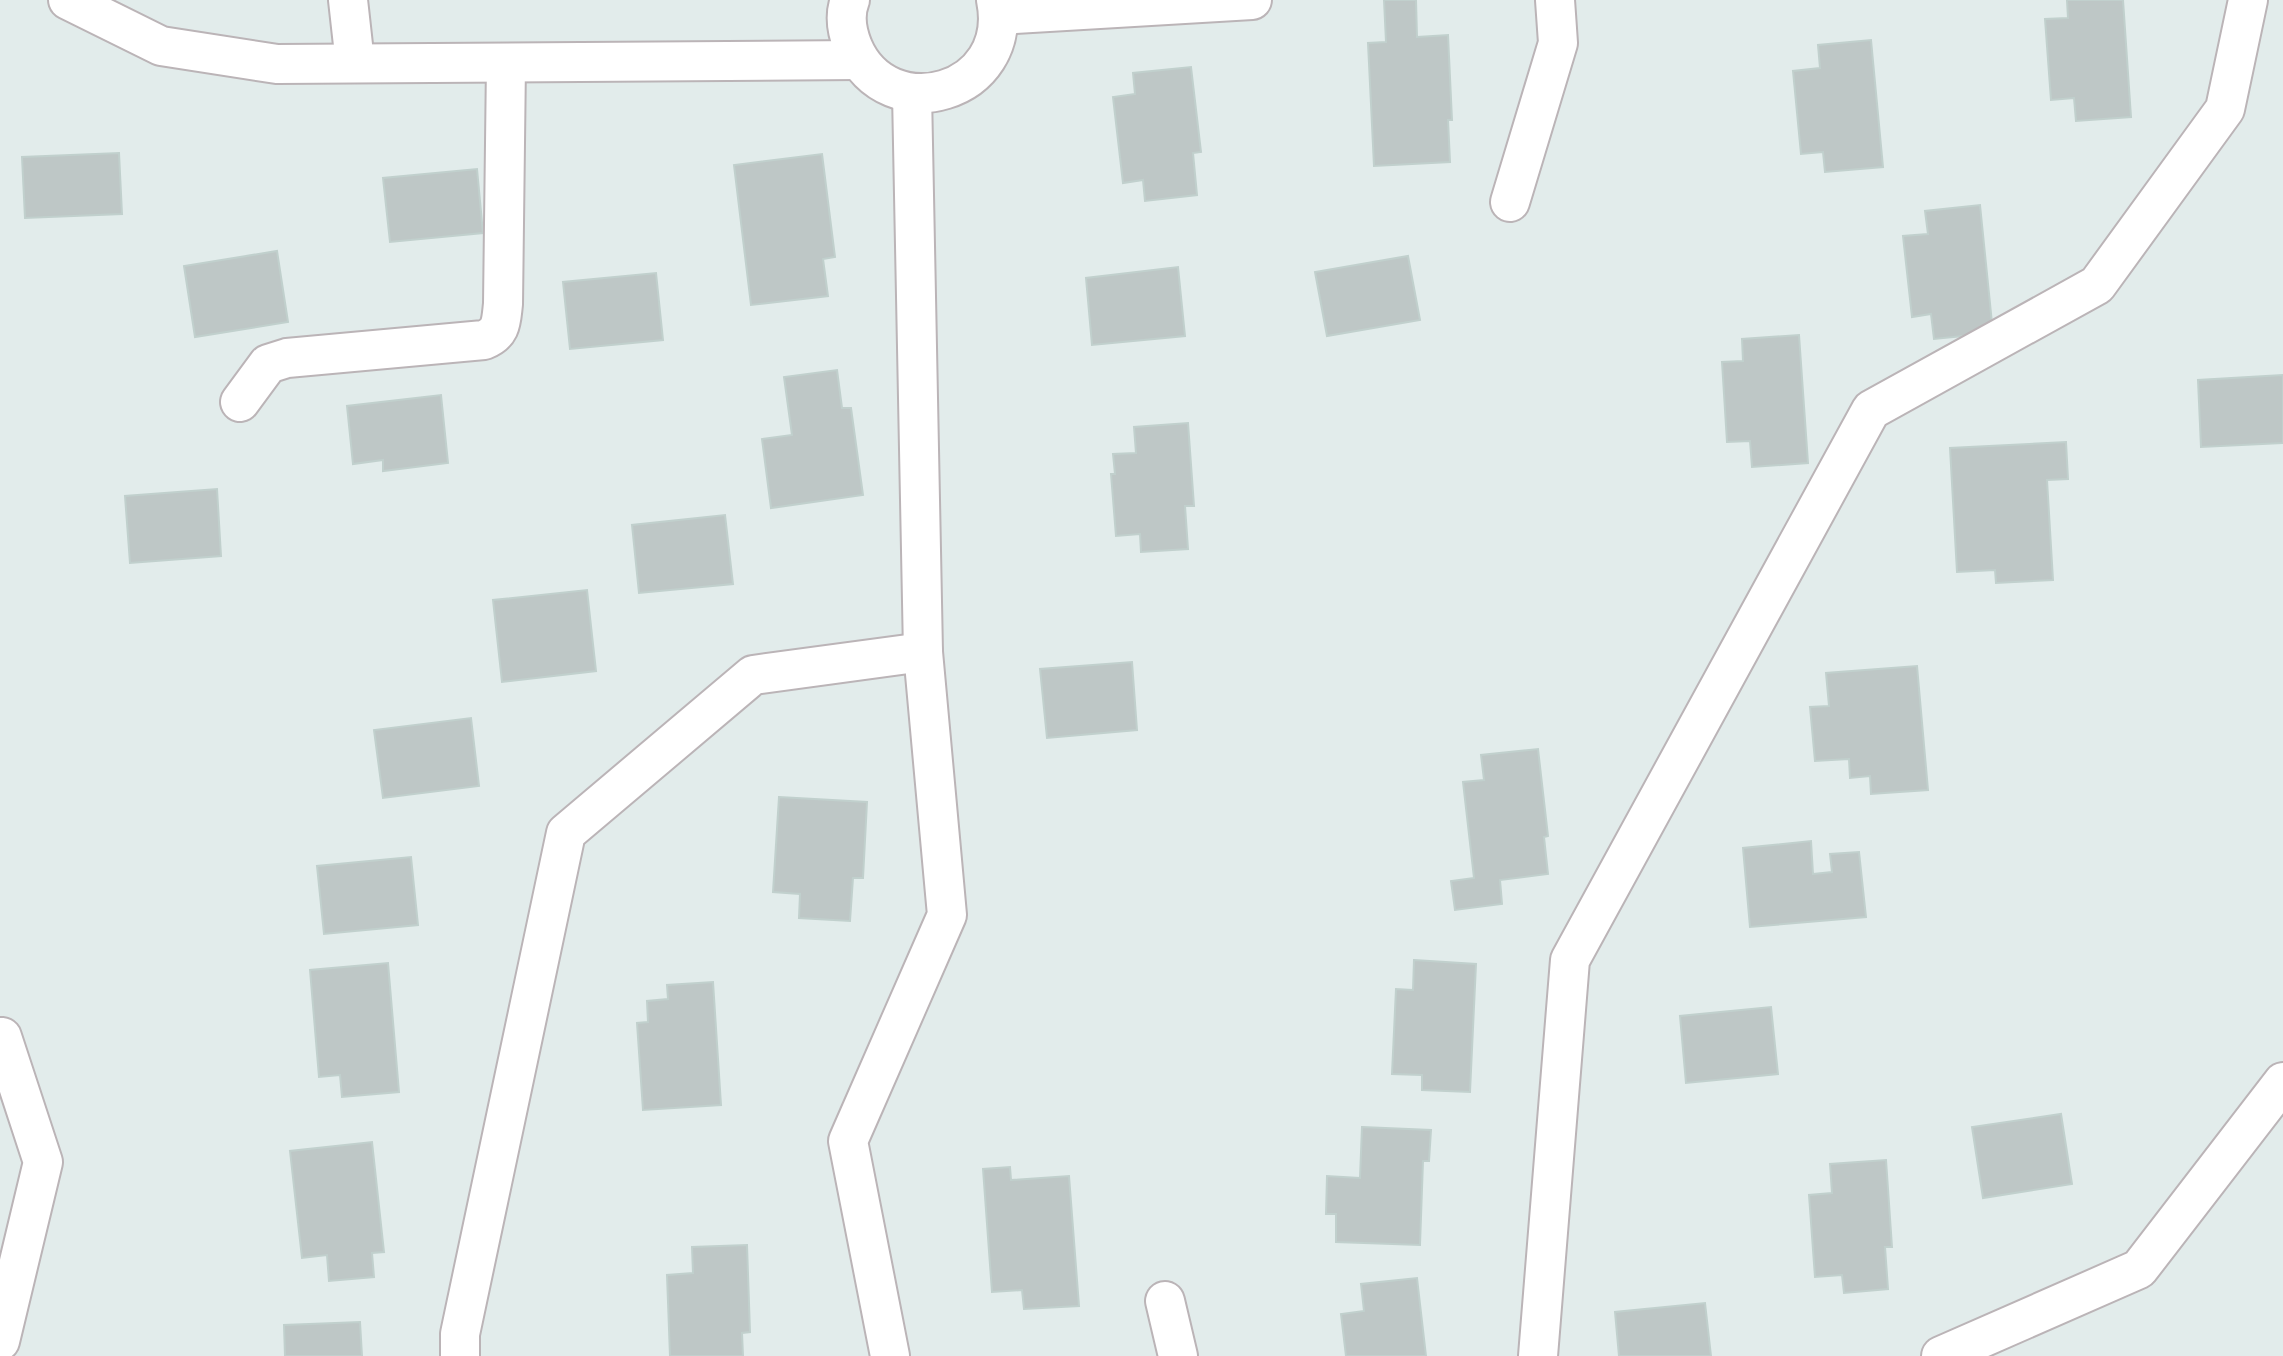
<svg xmlns="http://www.w3.org/2000/svg" width="2283" height="1356" viewBox="0 0 2283 1356" font-family="'Open Sans',sans-serif">
<style>
.building{fill:#bec7c6;stroke:#c1d0cd;stroke-width:2}
.lines{fill:none;stroke-linecap:round;stroke-linejoin:round}
.minor-casing{stroke:#bbb4b7;stroke-width:42}
.minor{stroke:#fff;stroke-width:38}
</style>
<rect width="100%" height="100%" fill="#e2eceb"/>
<!-- building -->
<g class="building">
<path d="M1384 0H1416L1417 37 1448 35 1452 120H1448L1450 162 1374 166 1368 43 1386 42Z"/>
<path d="M2067 0H2123L2131 117 2076 121 2074 98 2051 100 2045 19 2068 18Z"/>
<path d="M1871 40 1883 167 1825 172 1823 152 1801 154 1793 71 1820 68 1818 45Z"/>
<path d="M1191 67 1201 152 1193 153 1197 195 1145 201 1143 180 1123 183 1113 97 1135 94 1133 73Z"/>
<path d="M119 153 122 214 25 218 22 157Z"/>
<path d="M822 154 835 257 823 259 828 296 751 305 734 165Z"/>
<path d="M477 169 483 233 390 242 383 178Z"/>
<path d="M1980 205 1993 333 1934 339 1931 314 1912 317 1903 236 1928 234 1925 211Z"/>
<path d="M277 251 288 322 195 337 184 266Z"/>
<path d="M1408 256 1420 320 1327 336 1315 272Z"/>
<path d="M1178 267 1185 336 1092 345 1086 278Z"/>
<path d="M656 273 663 340 570 349 563 282Z"/>
<path d="M1799 335 1808 463 1752 467 1750 441 1727 442 1722 362 1743 361 1742 339Z"/>
<path d="M837 370 842 408H851L863 495 771 508 762 439 792 435 784 377Z"/>
<path d="M2283 375V443L2201 447 2198 380Z"/>
<path d="M441 395 448 463 383 471V460L353 464 347 406Z"/>
<path d="M1188 423 1194 506H1185L1188 549 1141 552 1140 534 1116 536 1111 474H1115L1113 454 1136 453 1134 427Z"/>
<path d="M2066 442 2068 479 2047 480 2053 580 1996 583 1995 570 1957 572 1950 448Z"/>
<path d="M217 489 221 556 130 563 125 496Z"/>
<path d="M725 515 733 584 639 593 632 525Z"/>
<path d="M587 590 596 671 502 682 493 600Z"/>
<path d="M1132 662 1137 730 1047 738 1040 669Z"/>
<path d="M1917 666 1928 790 1871 794 1870 776 1850 778 1849 759 1815 761 1810 707 1829 706 1826 673Z"/>
<path d="M471 718 479 786 383 798 374 730Z"/>
<path d="M1538 749 1548 836 1544 837 1548 874 1500 880 1502 904 1455 910 1451 881 1474 878 1463 782 1484 780 1481 755Z"/>
<path d="M779 797 867 802 863 878H853L850 921 799 918 800 894 773 892Z"/>
<path d="M1811 841 1813 874 1832 872 1830 854 1859 852 1866 917 1750 927 1743 848Z"/>
<path d="M411 857 418 925 324 934 317 866Z"/>
<path d="M1414 960 1476 964 1470 1092 1422 1090V1075L1392 1074 1396 989 1413 990Z"/>
<path d="M388 963 399 1092 342 1097 340 1075 319 1077 310 970Z"/>
<path d="M713 982 721 1105 643 1110 637 1023 648 1022 647 1001 668 999 667 985Z"/>
<path d="M1771 1007 1778 1074 1686 1083 1680 1016Z"/>
<path d="M2061 1114 2072 1184 1983 1198 1972 1127Z"/>
<path d="M1362 1127 1431 1130 1429 1161H1423L1420 1245 1336 1242V1214H1326L1327 1176 1360 1178Z"/>
<path d="M372 1142 384 1252 372 1253 374 1277 329 1281 327 1255 302 1258 290 1151Z"/>
<path d="M1886 1160 1892 1247H1885L1888 1289 1844 1293 1842 1275 1815 1277 1809 1195 1832 1193 1830 1164Z"/>
<path d="M1010 1167 1011 1180 1069 1176 1079 1306 1024 1309 1022 1290 992 1292 983 1169Z"/>
<path d="M747 1245 750 1332 742 1333 743 1356H670L667 1275 693 1273 692 1247Z"/>
<path d="M1417 1278 1426 1356H1346L1341 1314 1364 1311 1361 1284Z"/>
<path d="M1705 1303 1711 1356H1619L1615 1312Z"/>
<path d="M360 1322 362 1356H285L284 1325Z"/>
</g>
<g class="lines">
<!-- minor casing -->
<g class="minor-casing">
<g id="minor">
<path d="M68 0 161 46 277 64 859 60"/>
<path d="M348 0 355 63"/>
<path d="M850 0C844 15 847 32 853 47 888 129 1015 94 996 0"/>
<path d="M999 15 1252 0"/>
<path d="M1510 202 1558 43 1555 0"/>
<path d="M240 402 268 364 287 358 484 340C502 333 501 321 503 304L506 63"/>
<path d="M1165 1301 1178 1356"/>
<path d="M0 1341 43 1162 2 1037"/>
<path d="M460 1356V1334L566 833 753 675 923 652"/>
<path d="M890 1356 848 1141 947 915 923 652 912 93"/>
<path d="M1538 1356 1570 960 1871 410 2097 285 2225 109 2248 0"/>
<path d="M1941 1356 2139 1269 2283 1082"/>
</g>
</g>
<!-- minor -->
<use href="#minor" class="minor"/>
</g>
</svg>
